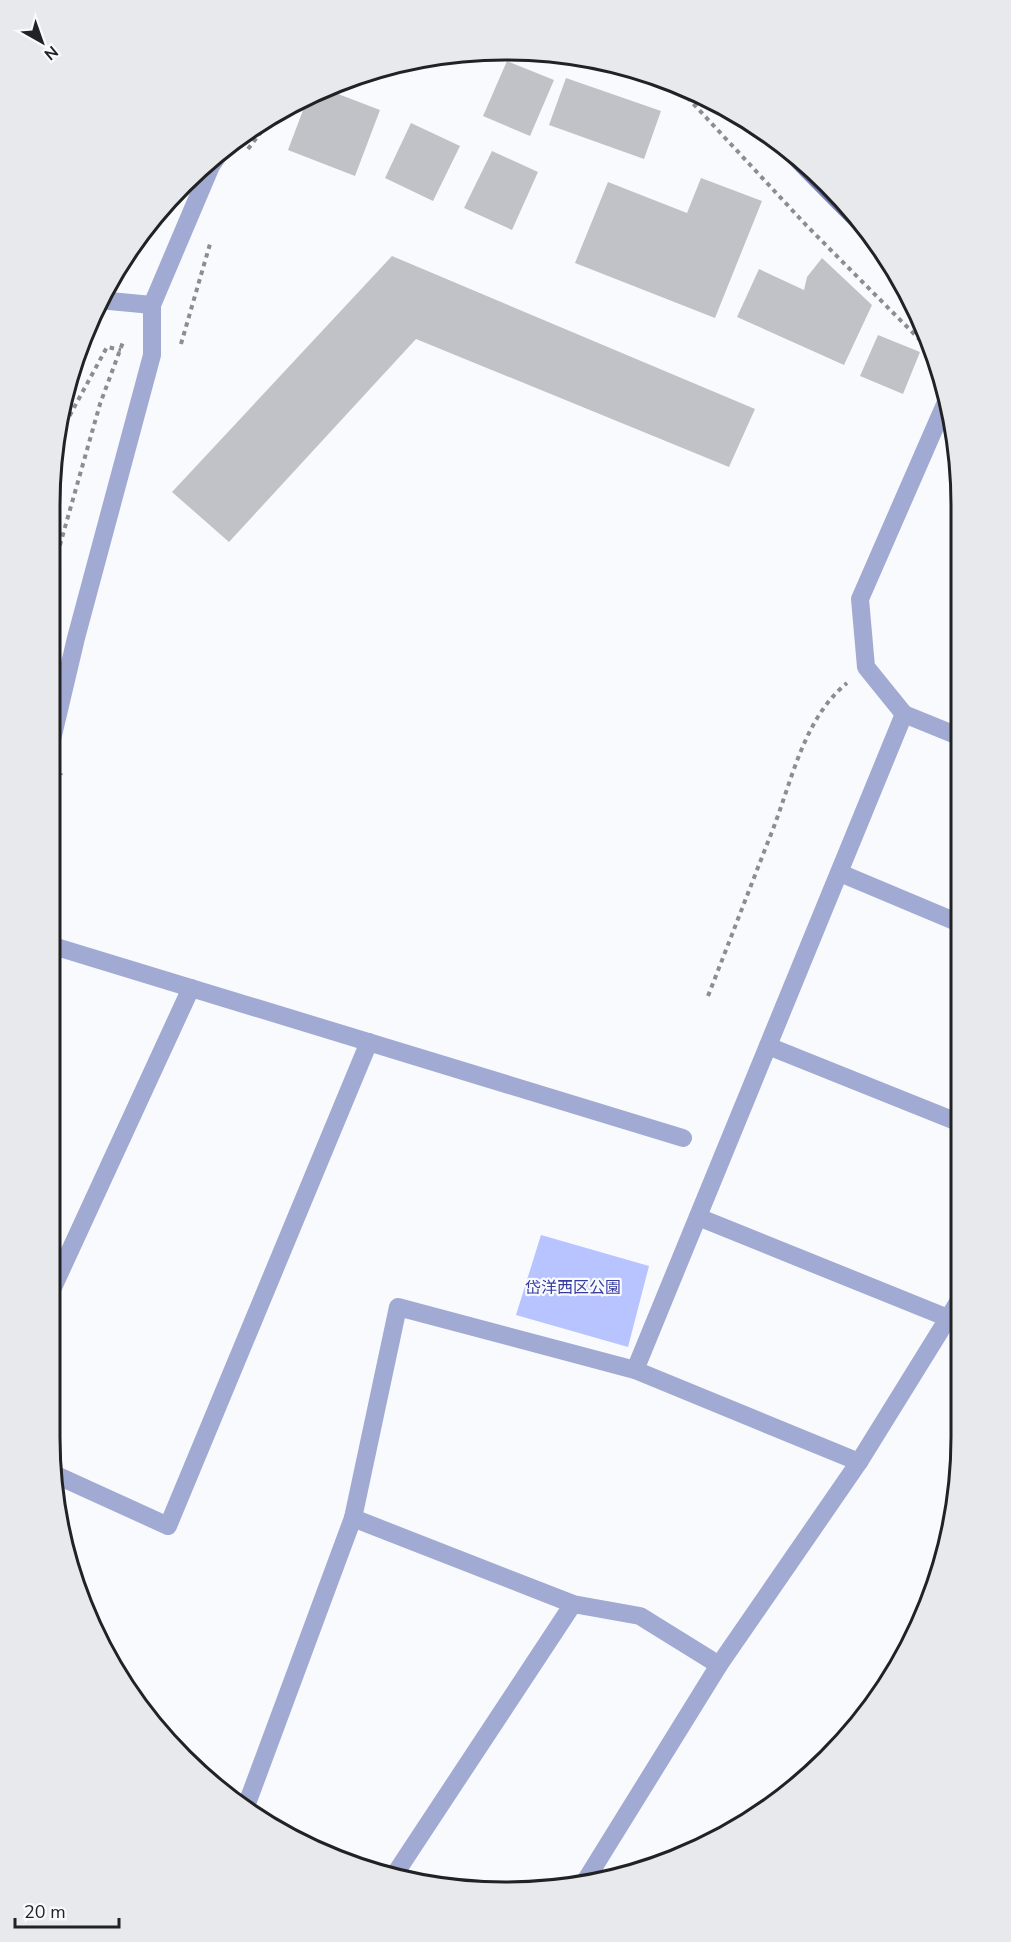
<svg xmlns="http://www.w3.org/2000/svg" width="1011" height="1942" viewBox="0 0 1011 1942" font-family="'Nunito Sans','Noto Sans JP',sans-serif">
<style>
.green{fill:#b7c4ff}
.building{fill:#c1c2c7}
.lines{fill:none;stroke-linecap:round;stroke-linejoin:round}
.path{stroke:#8c8d8f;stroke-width:4;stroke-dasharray:4.5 4.5;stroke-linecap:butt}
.street{stroke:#a1aad2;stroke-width:18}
.secondary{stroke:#7782bc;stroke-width:18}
.labels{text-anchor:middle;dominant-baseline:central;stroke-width:4.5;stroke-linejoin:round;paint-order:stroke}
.park-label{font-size:16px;fill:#373b9f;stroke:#f9fafe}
.rim{fill:none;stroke:#212223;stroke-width:3}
</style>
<rect width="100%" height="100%" fill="#f9fafe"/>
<!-- green -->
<path class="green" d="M541 1235 649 1266 628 1347 516 1315Z"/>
<!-- building -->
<g class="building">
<path d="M507 61 554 80 530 136 483 116Z"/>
<path d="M566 78 661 111 644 159 549 125Z"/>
<path d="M325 89 380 110 355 176 288 150 308 97Z"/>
<path d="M411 123 460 146 433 201 385 178Z"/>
<path d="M492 151 538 172 512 230 464 208Z"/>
<path d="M701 178 762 201 715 318 575 263 608 182 687 213Z"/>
<path d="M392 256 755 409 729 467 416 339 229 542 172 492Z"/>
<path d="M822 258 872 305 844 365 737 317 759 269 804 290 807 277Z"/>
<path d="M878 335 920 352 903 394 860 376Z"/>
</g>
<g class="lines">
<!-- path -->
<g class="path">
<path d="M675 84 806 225 932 352"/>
<path d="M248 149 277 111"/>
<path d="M181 344 210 244"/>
<path d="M58 428 64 426 107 347 121 350"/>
<path d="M50 580 100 404 123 342"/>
<path d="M50 809 61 773"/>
<path d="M708 996C730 940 751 885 773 829 792 780 804 718 847 683"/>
</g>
<!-- street -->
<g class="street">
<path d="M99 300 152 305"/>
<path d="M904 714 866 667 860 599 946 402"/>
<path d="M50 748 76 638 152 355V305L211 166 221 151"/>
<path d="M840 873 959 923"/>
<path d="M50 945 683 1138"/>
<path d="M768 1046 960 1123"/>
<path d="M698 1217 948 1318"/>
<path d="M50 1294 191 988"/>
<path d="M635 1370 859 1462"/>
<path d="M56 1475 168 1526 369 1042"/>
<path d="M719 1665 640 1616 573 1604 353 1518 398 1307 635 1370 904 714 958 736"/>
<path d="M245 1809 353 1518"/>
<path d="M393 1877 573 1604"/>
<path d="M584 1883 719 1665 859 1462 960 1299"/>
</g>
<!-- secondary -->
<path class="secondary" d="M789 151 872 235"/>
</g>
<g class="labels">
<!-- park labels -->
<g class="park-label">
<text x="573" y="1288">岱洋西区公園</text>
</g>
</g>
<!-- crop -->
<path d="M0 0H1011V1942H0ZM505 60H506A445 445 0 0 1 951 505V1437A445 445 0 0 1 506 1882H505A445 445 0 0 1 60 1437V505A445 445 0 0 1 505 60Z" fill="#e8e9ec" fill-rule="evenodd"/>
<path class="rim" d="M505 60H506A445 445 0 0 1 951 505V1437A445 445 0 0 1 506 1882H505A445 445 0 0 1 60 1437V505A445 445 0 0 1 505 60Z"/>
<!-- north arrow -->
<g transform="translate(42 42) rotate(140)" stroke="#f9fafe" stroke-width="4.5" paint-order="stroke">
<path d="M0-4.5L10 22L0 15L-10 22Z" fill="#212223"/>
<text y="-9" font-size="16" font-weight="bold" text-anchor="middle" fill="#212223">N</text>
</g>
<!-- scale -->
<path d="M15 1918v9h104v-9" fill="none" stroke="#212223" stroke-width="3"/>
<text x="24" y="1918" font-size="18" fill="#212223" stroke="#f9fafe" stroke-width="4.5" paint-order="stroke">20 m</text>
</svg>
